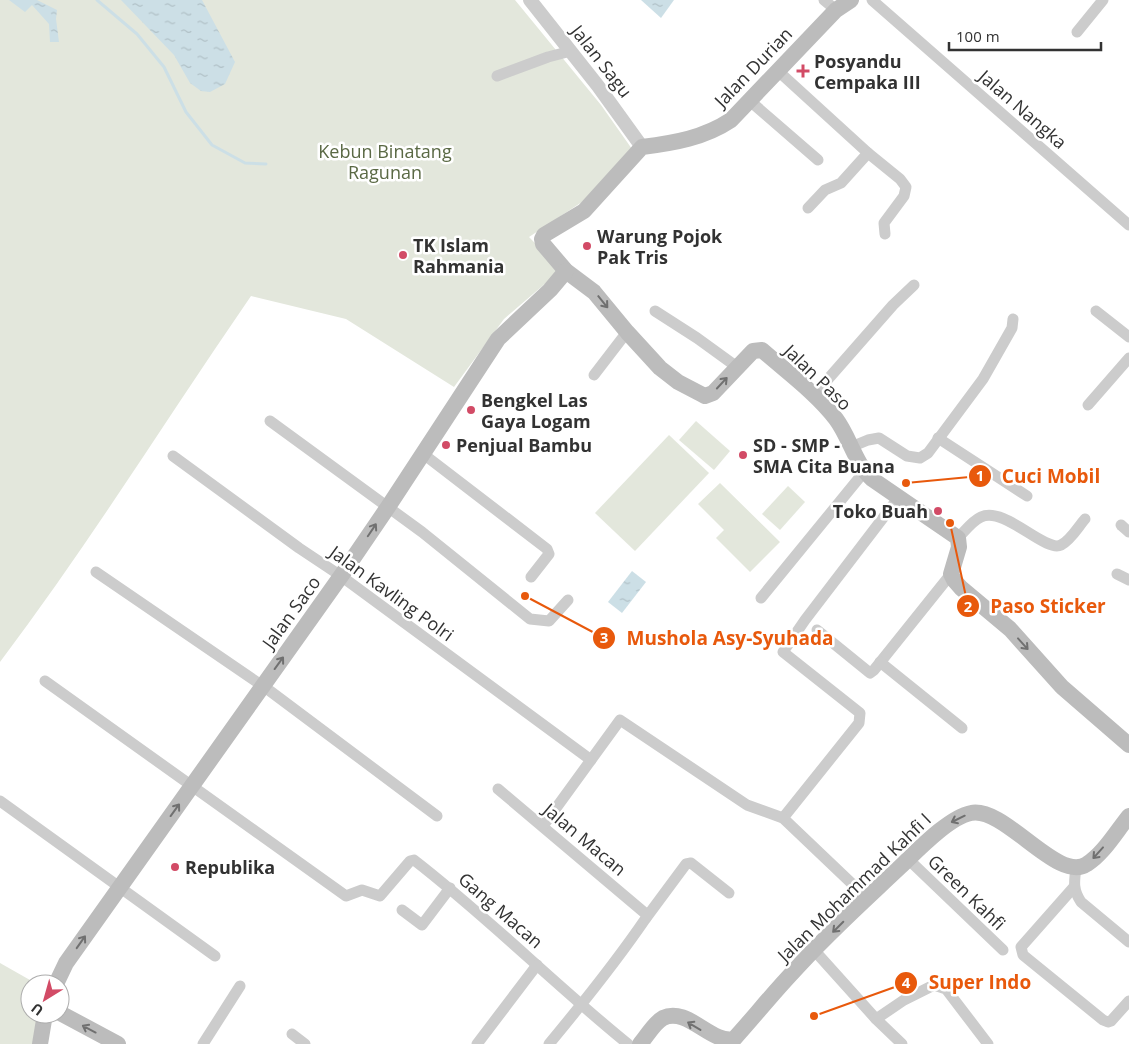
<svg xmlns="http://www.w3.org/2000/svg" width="1129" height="1044" viewBox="0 0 1129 1044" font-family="'Open Sans',sans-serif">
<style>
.green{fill:#e3e7dc}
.water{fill:url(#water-ripples)}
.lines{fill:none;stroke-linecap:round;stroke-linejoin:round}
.stream{stroke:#ccdfe6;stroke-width:3}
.minor{stroke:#ccc;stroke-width:11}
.tertiary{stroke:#ccc;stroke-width:14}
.secondary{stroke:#bcbcbc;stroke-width:16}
.oneway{stroke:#707070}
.poi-dot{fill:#d24b66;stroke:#fff;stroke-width:2}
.labels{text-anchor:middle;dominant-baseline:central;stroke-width:5;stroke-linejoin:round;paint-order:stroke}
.street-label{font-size:18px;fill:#323232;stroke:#fff}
.poi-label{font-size:18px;font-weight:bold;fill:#323232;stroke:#fff;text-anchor:start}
.park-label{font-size:18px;fill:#5a6944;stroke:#fff}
.leader{fill:none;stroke:#e8590c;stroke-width:2}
.callout-dot{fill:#e8590c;stroke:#fff;stroke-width:2}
.mark-label{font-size:15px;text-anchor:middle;font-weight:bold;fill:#fff}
.callout-label{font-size:19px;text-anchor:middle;font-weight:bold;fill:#e8590c;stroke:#fff;stroke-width:5;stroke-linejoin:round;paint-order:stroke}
</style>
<defs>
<pattern id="water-ripples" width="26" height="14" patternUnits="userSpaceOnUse" patternTransform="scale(1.25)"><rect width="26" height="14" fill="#ccdfe6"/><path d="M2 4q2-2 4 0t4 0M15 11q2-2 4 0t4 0" fill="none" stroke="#b0c0c6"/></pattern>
</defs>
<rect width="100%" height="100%" fill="#fff"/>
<!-- green -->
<g class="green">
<path d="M0 0H515L601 105 632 149 591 196 529 237 561 270 504 319 454 387 346 319 251 296C167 418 89 544 0 662Z"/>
<path d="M696 421 730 451 714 470 679 440Z"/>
<path d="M669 435 709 473 635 551 595 513Z"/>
<path d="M720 483 780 542 750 572 716 538 724 530 698 504Z"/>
<path d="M788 486 805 502 780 530 762 514Z"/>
<path d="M0 963 37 984H30V1014H41L38 1044H0Z"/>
</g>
<!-- water -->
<g class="water">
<path d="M9 0H37L57 10 56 19 59 42H50L49 24 32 5 25 12Z"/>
<path d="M121 0H202L235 62 225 84 210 92 201 91 190 83 174 55Z"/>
<path d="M641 0H674L661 18Z"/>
<path d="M632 571 646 582 622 613 608 602Z"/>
</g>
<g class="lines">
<!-- stream -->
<path class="stream" d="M97 0 137 34 164 67 186 112 212 145 245 163 266 164"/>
<!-- minor -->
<g class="minor">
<path d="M824 0 836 10"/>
<path d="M872 0 1129 225"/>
<path d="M1077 32 1103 0"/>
<path d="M777 70 868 153 900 179 906 187 904 196 884 223 885 234"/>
<path d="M497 76 548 57 571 51"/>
<path d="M750 101 818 160"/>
<path d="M808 208 825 190 841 183 868 153"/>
<path d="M655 311 697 338 737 367"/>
<path d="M1096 311 1129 337"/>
<path d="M594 375 627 332"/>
<path d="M814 395 893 305 914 285"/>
<path d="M1088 405 1129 358"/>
<path d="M270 421 422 532 530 619 549 621 568 600"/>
<path d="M938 438 1027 496"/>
<path d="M851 447 868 440 879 438 907 456 920 458 928 453 983 379 1012 328 1013 319"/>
<path d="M422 453 547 549 549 554 531 577"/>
<path d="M173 456 299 548 341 576 591 760"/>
<path d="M1121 525 1129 532"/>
<path d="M958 538C965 531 972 521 981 517 1005 506 1045 553 1061 545 1071 540 1078 527 1085 519"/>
<path d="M96 572 270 691 437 816"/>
<path d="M1117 574 1129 580"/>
<path d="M761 598 864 472"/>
<path d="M817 630 870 673 874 670 951 574"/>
<path d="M880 662 962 728"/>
<path d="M45 681 346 896 362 890 380 896 410 861 414 860C489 918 555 985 628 1044"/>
<path d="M498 789 646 914V918C616 962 583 1003 549 1044"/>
<path d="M0 801 215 956"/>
<path d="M783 818 859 723 860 713 783 652 805 620 899 497"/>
<path d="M543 826 620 720 747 805 783 818 867 898"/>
<path d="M908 859 1003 950"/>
<path d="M1076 868C1074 882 1073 890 1081 902L1129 942"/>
<path d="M1074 887 1021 947 1023 955 1103 1020 1108 1022 1111 1021 1129 1001"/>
<path d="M402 910 422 925 450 888"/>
<path d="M646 918 686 864 691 863 729 893"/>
<path d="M814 950 876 1019 902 1044"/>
<path d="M876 1019 904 1000 934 985 946 989 988 1044"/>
<path d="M292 1034 305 1044"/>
<path d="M203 1044 240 986"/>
<path d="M477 1044 537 965"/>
</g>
<!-- tertiary -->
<path class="tertiary" d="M530 0 598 86 642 147"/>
<!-- secondary -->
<g class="secondary">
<path d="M851 0 836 10 731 120C704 138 674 143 642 147L584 211 544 235 542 239 543 244 566 271 594 292 627 332 660 368 678 382 701 394 705 396 713 393 753 351 762 350C787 372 816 393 836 419 850 438 855 463 872 479L958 538 959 547 951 574 954 580 961 588 1010 629 1062 687 1129 745"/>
<path d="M56 984 66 963 341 576 388 507 498 339 550 290 566 271"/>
<path d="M60 1013 118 1044"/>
<path d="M40 1044 45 1014"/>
<path d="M640 1044C647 1036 654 1023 663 1018 687 1006 711 1044 734 1039 754 1017 773 993 794 971 827 934 864 901 900 867 916 852 949 817 971 813 1005 806 1058 884 1087 864 1104 853 1116 832 1129 816"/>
</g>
</g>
<!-- one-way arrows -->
<defs><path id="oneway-shaft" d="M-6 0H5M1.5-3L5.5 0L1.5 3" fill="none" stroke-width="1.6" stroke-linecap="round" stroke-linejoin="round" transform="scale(1.25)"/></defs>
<g class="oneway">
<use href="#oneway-shaft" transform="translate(603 302) rotate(51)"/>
<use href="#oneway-shaft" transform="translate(722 383) rotate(-47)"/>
<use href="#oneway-shaft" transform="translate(372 530) rotate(-56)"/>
<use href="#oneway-shaft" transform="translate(1023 644) rotate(48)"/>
<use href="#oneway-shaft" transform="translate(279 663) rotate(-54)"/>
<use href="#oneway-shaft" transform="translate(175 810) rotate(-54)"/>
<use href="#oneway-shaft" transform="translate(958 819) rotate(154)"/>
<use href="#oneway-shaft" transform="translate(1098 853) rotate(132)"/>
<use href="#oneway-shaft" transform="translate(838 927) rotate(135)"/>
<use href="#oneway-shaft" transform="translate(81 942) rotate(-55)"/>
<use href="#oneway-shaft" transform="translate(694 1026) rotate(-149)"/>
<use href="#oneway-shaft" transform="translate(89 1029) rotate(-152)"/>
</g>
<!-- markers -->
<g class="poi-dot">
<path d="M800.5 63.5h5v5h5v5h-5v5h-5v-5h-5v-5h5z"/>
<circle cx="587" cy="246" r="5"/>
<circle cx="403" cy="255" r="5"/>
<circle cx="471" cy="410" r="5"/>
<circle cx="446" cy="445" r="5"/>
<circle cx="743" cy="455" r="5"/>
<circle cx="938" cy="511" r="5"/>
<circle cx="175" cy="867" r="5"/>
</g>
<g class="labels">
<!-- street labels -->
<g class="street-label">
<text transform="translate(602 61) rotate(52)">Jalan Sagu</text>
<text transform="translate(753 67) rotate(-46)">Jalan Durian</text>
<text transform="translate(1023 109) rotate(41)">Jalan Nangka</text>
<text transform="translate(818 377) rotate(44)">Jalan Paso</text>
<text transform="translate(392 593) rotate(36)">Jalan Kavling Polri</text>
<text transform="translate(291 612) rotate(-54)">Jalan Saco</text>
<text transform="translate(585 839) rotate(40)">Jalan Macan</text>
<text transform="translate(854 887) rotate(-44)">Jalan Mohammad Kahfi I</text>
<text transform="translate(967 892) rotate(44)">Green Kahfi</text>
<text transform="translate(501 910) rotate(41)">Gang Macan</text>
</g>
<!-- poi labels -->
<g class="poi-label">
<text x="814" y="61">Posyandu<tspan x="814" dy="21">Cempaka III</tspan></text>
<text x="597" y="236">Warung Pojok<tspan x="597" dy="21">Pak Tris</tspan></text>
<text x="413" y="245">TK Islam<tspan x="413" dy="21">Rahmania</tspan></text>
<text x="481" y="400">Bengkel Las<tspan x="481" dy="21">Gaya Logam</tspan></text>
<text x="456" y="445">Penjual Bambu</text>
<text x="753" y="445">SD - SMP -<tspan x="753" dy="21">SMA Cita Buana</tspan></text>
<text x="928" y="511" text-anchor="end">Toko Buah</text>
<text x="185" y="867">Republika</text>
</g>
<!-- park labels -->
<g class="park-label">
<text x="385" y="151">Kebun Binatang<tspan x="385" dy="21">Ragunan</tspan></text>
</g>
</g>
<!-- callouts -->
<path class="leader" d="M906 483L980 476M950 523L968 606M525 596L604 638M814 1016L906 983"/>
<g class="callout-dot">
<circle cx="906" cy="483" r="5"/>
<circle cx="950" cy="523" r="5"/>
<circle cx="525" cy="596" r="5"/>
<circle cx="814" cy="1016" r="5"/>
<circle cx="980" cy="476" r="12"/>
<circle cx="968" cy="606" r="12"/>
<circle cx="604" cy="638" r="12"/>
<circle cx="906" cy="983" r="12"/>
</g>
<g class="mark-label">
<text x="980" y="481">1</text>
<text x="968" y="612">2</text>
<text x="604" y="643">3</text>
<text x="906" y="988">4</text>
</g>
<g class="callout-label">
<text x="1051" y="483">Cuci Mobil</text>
<text x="1048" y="613">Paso Sticker</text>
<text x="730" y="645">Mushola Asy-Syuhada</text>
<text x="980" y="989">Super Indo</text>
</g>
<!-- north arrow -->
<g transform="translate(45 999) rotate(217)"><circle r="24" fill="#ffffff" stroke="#adadad"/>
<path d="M0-4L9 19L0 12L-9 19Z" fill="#d24b66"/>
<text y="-8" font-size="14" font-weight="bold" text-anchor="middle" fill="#323232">U</text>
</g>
<!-- scale -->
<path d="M949 42v8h152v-8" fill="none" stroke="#323232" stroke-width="2.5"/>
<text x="956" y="42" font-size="15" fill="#323232" stroke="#ffffff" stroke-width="4" paint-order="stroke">100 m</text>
</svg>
